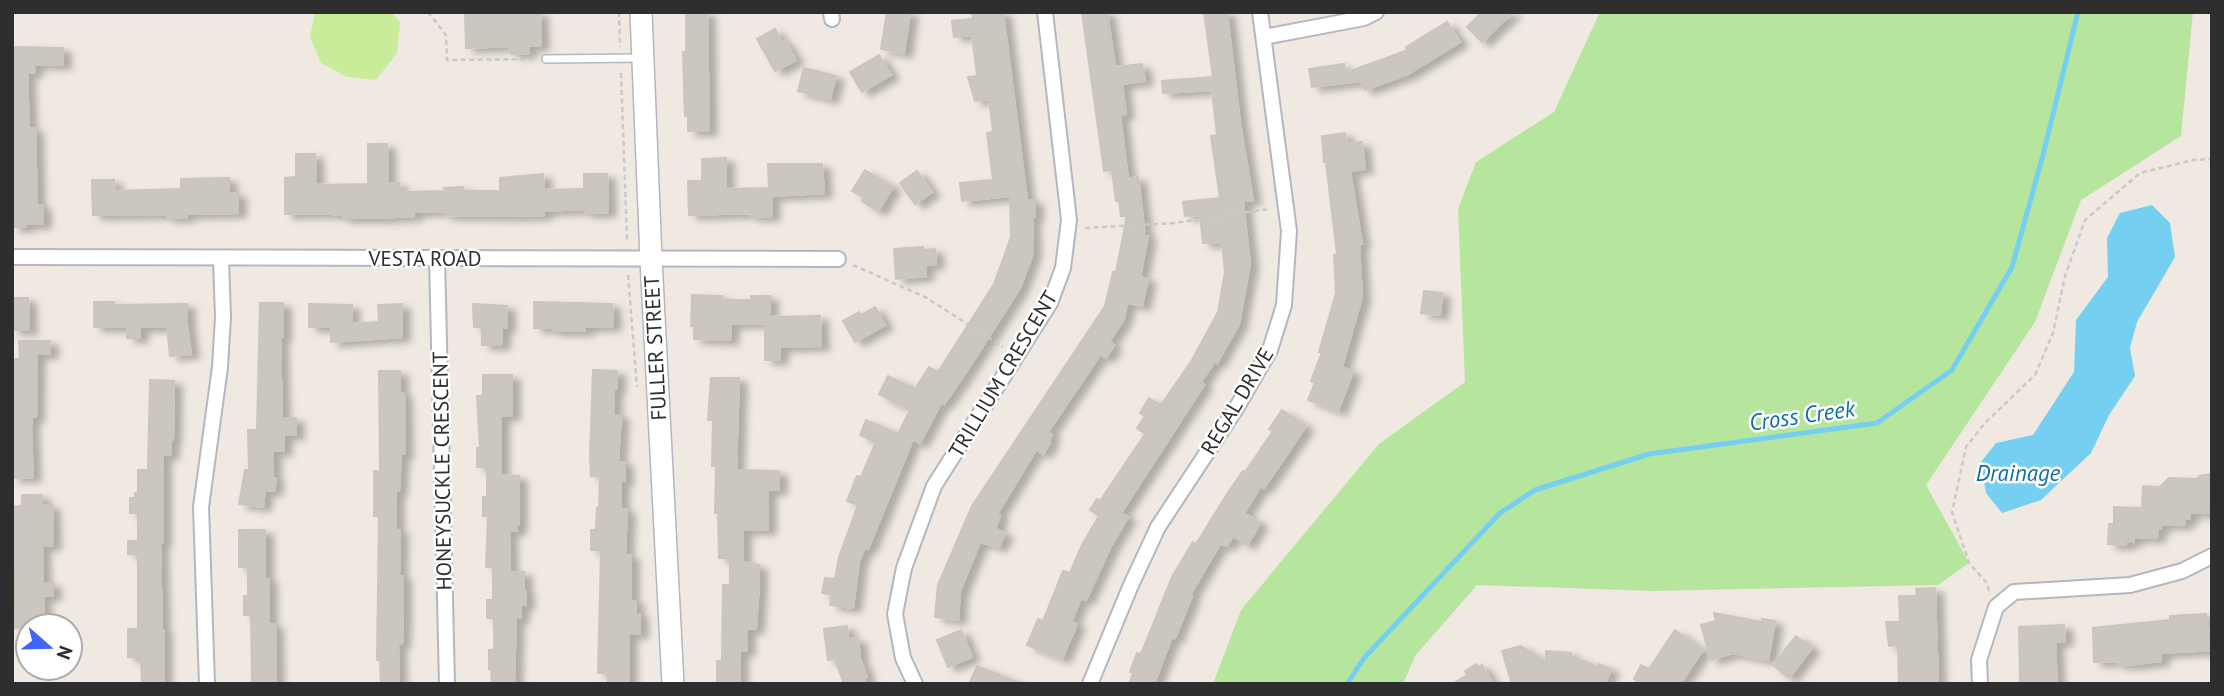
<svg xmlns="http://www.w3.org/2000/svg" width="2224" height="696" viewBox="0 0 2224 696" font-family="'PT Sans',sans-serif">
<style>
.green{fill:#b6e59e}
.pitch{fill:#c9ec9a}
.water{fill:#75cff0}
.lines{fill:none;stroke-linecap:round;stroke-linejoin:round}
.stream{stroke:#75cff0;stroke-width:5}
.building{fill:#cbc7bf;stroke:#cbc5ba;stroke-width:2;filter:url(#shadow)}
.lane-casing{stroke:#b4b7c1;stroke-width:10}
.street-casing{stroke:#b4b7c1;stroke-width:18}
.secondary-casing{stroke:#b4b7c1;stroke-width:24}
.path{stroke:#c9c9c9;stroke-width:2.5;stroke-dasharray:5 3.5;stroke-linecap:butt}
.lane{stroke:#fff;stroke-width:7}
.street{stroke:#fff;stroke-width:14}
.secondary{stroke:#fff;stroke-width:21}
.labels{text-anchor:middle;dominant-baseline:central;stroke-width:5;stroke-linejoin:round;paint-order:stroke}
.street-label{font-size:21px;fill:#2e2e2e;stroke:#fff}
.water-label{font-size:23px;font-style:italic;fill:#0d6fa3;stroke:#fff}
</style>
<defs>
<filter id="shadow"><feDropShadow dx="8" dy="4.5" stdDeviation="3.5" flood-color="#0004"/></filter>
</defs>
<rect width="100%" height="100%" fill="#efe9e1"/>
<!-- green -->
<path class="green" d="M1600 12H2193L2181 136 2081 200 2035 322 1926 485 1969 563 1938 585 1652 591 1477 585 1415 656 1403 684H1213L1241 610 1379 444 1465 382 1458 209 1476 162 1554 112Z"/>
<!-- pitch -->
<path class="pitch" d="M315 12H391L400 22 397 53 376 80 347 77 321 63 310 37Z"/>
<!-- water -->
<path class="water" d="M2152 205 2170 223 2175 257 2137 322 2130 348 2135 376 2109 415 2091 453 2041 500 2002 513 1986 493 1981 462 1996 443 2033 435 2074 372 2076 320 2108 277 2107 238 2120 213Z"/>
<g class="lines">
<!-- stream -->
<path class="stream" d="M1347 684 1364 658 1500 513 1535 490 1649 454 1877 423 1952 370 2012 267 2043 155 2078 12"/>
</g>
<!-- building -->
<g class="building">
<path d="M465 12H540L541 46H528L529 53 511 54 510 46 466 48Z"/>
<path d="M686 12H707L709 131H688V116H685L683 52H686Z"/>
<path d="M887 12H910L904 53 881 49Z"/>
<path d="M972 12H1003L1027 200H1035V217H1032L1033 253 1020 288 965 374 944 404 941 403 920 443 913 439 868 549 865 547 859 562 853 608 830 605 832 594 822 593 825 578 835 579 839 557 858 505 847 501 857 476 861 477 876 442 860 435 866 420 898 434 910 410 879 394 888 376 915 389 929 367 938 372 994 284 1011 237 1010 196 962 201 960 183 993 180 987 133 993 132 989 99 975 101 968 77 977 76 972 35 954 37 952 21 973 19Z"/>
<path d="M1082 12H1107L1115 67 1142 64 1145 81 1122 84 1126 114 1120 115 1128 179 1138 177 1145 236H1148L1140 277 1148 279 1142 306 1127 303 1124 319 1109 342 1114 345 1106 358 1100 355 1048 432 1052 435 1048 442 1050 443 1043 454 1036 450 997 514 1000 516 995 529 1005 533 999 547 980 542 960 591 958 620 935 617 938 585 972 506 1105 306 1113 272H1116L1127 216H1121L1119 201H1116L1112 170 1104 171Z"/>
<path d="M1204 12H1227L1240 123 1253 200 1243 201 1250 264 1239 324 1217 363 1215 361 1201 382 1204 385 1121 513 1128 517 1111 546 1086 600 1081 598 1071 622 1077 624 1062 659 1027 645 1038 619 1043 621 1063 571 1070 573 1082 545 1099 516 1090 510 1097 499 1100 501 1145 434 1137 428 1145 416 1140 413 1149 398 1161 405 1192 360 1218 312 1225 272 1222 242 1203 243 1200 215 1185 216 1183 202 1220 198 1211 136 1217 135 1212 90 1163 93 1162 81 1213 77Z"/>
<path d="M1482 12H1513L1482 42 1467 27Z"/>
<path d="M1447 22 1460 42 1408 74 1365 90 1361 81 1312 87 1309 69 1344 64 1345 73 1408 50 1406 47Z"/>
<path d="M775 29 782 43 785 41 796 60 775 71 757 39Z"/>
<path d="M12 47 63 48V65L35 64 34 73H27L29 128H35L37 205H43V224H26V227H12Z"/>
<path d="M879 55 891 75 862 92 850 72Z"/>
<path d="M804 68 836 76 830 99 798 91Z"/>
<path d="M1345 133 1347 144 1362 142 1365 169 1350 171 1362 244H1359L1362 297 1342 367 1353 372 1338 411 1308 400 1315 383 1311 381 1322 352H1319L1336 293 1334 255 1337 254 1326 162H1324L1322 136Z"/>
<path d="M368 144H387L388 184 399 183 400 192 445 191 444 188 463 187V191H500V178L543 174 544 190 584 189V174H607L608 212 585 213V209L544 211V215L510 216 445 215V211L414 212V216L377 218H343V215L322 213 285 214V178L296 177V154H315L316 185 368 184Z"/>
<path d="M726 158V189L769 188 768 164H822L824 193 771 196 772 216 752 217 751 213 689 215 688 181H702V159Z"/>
<path d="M865 170 893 187 878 211 862 201 864 198 852 191Z"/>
<path d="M917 171 932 192 915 204 900 183Z"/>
<path d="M229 178V193H238V213L187 214V217L167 218V214L93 215 92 180H114L115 191 181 189V179Z"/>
<path d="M923 247V250L935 249 936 264 925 265 926 276 896 279 894 249Z"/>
<path d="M1424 291 1442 293 1440 315 1421 313Z"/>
<path d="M692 295 722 296V300H751V296H770V317L820 316 821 346 780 347V360H765V323L731 324 730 340 694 339V326H691Z"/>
<path d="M12 298H28L29 330H12Z"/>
<path d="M94 302H114V305L187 304V325L191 354 170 356 167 327H140V338H127V327H94Z"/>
<path d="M534 302 612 304 613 326 585 327V331H553V328H534Z"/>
<path d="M260 303H283V337H280L282 418H296V435H284V451H273V478H276L274 491 265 490 263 507 239 504 245 470H249L248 430H257Z"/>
<path d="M309 304 352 305 351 324 379 322 378 305 402 304V337L331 342V327H309Z"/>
<path d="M473 304 507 306V328H502V345H482V327H474Z"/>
<path d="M875 307 885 325 855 342 843 321 859 312 861 315Z"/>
<path d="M19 341H50V354H37L36 417H32L31 429 33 477 12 478V359H20Z"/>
<path d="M593 370 617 371V389H614V415H621L618 462H625V481H621V509H627L625 555H631V601H636V614H640V634H629V684H608V673H598L601 550H591V530H596L597 508H599L600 476H591L590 456Z"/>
<path d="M379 371H400V393H404L405 454H401L399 491H396V530H400L399 576H403V615L402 644H398L399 684H381L380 660H377L379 516H374V471L380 472Z"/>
<path d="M483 375H512V416H501V475L519 476V525H516L517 531H509L510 572H524V591H526V605H521V618H516L514 684H492L491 669H489V650H494V618H487V600H493V567H486L488 516H483V497H487V467H477V448H480L477 396H483Z"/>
<path d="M711 378H739L736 470 779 471V490H768V530H743V562L759 565V583L756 629H747V651H740V684H717V661H722L723 585H730V558H719L718 513H715L716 466H712L713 420H708Z"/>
<path d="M150 380 174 381 173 440H171V455H163V543H160L162 630H164V684H142L141 657H128V629H138V554H128V541H138V513H130V498H135V493H138V470H148Z"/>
<path d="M1282 410 1306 426 1264 488 1261 486 1244 513 1260 523 1247 545 1233 536 1227 546 1220 544 1190 595 1192 596 1175 638 1172 637 1154 684H1129L1133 673 1130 672 1137 653 1141 654 1172 577 1193 542 1196 544 1227 494 1243 471 1245 472 1273 431 1269 429Z"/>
<path d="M2212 474V507L2209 506V513L2190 512V519H2185L2184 525 2161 524V529H2158L2157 538 2134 537V542L2126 541V545L2108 544 2109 524H2114V507L2142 508 2143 486 2160 487 2169 478 2198 479 2199 476Z"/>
<path d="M22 495H42V505H52L53 545 42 546 43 583H53V596H43L44 614H36L37 626 15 628V624H12V610H15L12 507 22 506Z"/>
<path d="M239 530H265V579H269V624H275L276 684H252L251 615H244V596H248V567H239Z"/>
<path d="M1935 588 1938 684H1899L1898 645 1889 646 1886 622H1900L1899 596H1917L1916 589Z"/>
<path d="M1714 613 1762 622V619L1775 621 1768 660 1733 653 1711 660 1701 625 1716 621Z"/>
<path d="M2206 614 2212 650 2161 653V661L2137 664 2119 665 2118 661 2094 662 2093 628 2170 620V616Z"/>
<path d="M2064 625 2065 641 2055 642 2057 684H2020L2019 627Z"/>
<path d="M847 626 848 639 858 638 860 658 867 677 864 678 866 684H844L835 659 828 660 824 629Z"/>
<path d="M961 630 972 657 948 667 937 640Z"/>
<path d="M1675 630 1703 650 1680 684H1643L1634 679 1641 665 1649 669Z"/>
<path d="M1796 636 1812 648 1789 678 1773 665Z"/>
<path d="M1521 646 1546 663V651L1571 653V656L1598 667 1599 664 1611 669 1605 684H1512L1502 651Z"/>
<path d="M1476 664 1478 667 1482 665 1493 684H1452L1467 675 1465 671Z"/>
<path d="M977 666 1020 683V684H969Z"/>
</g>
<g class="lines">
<!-- lane casing -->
<g class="lane-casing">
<path id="lane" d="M546 59 642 58"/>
</g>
<!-- street casing -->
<g class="street-casing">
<g id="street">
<path d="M831 12 832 19"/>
<path d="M1264 37 1364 18 1376 12"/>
<path d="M12 257 838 259"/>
<path d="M437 258 447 684"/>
<path d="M207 684 201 507 220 367 223 317 221 258"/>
<path d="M915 684 903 658 895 614 904 568 934 486 1050 303 1063 268 1069 220 1045 12"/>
<path d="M1090 684 1131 585 1158 527 1237 407 1270 350 1284 305 1289 231 1260 12"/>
<path d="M1980 684 1979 660 1996 607 2014 592 2130 585 2182 571 2212 556"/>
</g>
</g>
<!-- secondary casing -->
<g class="secondary-casing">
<path id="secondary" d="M641 12 651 259 673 684"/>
</g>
<!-- path -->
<g class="path">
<path d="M428 12 446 35 447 60 535 59"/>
<path d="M619 12 620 47"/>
<path d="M621 73 627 241"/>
<path d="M1085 228 1174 223 1270 209"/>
<path d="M853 265 927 298 1003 347"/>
<path d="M628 275 637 387"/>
<path d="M1989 591 1986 582 1969 563 1952 512 1966 447 1985 423 2035 375 2053 333 2065 276 2085 220 2140 173 2193 160 2212 159"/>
</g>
<!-- lane -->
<use href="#lane" class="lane"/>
<!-- street -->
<use href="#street" class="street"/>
<!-- secondary -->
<use href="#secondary" class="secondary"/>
</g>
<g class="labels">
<!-- street labels -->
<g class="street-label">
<text x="425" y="258">VESTA ROAD</text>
<text transform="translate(655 348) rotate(-93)">FULLER STREET</text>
<text transform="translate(1003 374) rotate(-59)">TRILLIUM CRESCENT</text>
<text transform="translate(1237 401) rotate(-59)">REGAL DRIVE</text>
<text transform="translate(442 471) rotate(-91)">HONEYSUCKLE CRESCENT</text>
</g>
<!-- water labels -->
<g class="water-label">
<text transform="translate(1802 415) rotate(-8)">Cross Creek</text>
<text x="2018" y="472">Drainage</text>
</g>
</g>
<!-- border -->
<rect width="2224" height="696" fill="none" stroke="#2e2e2e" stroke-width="28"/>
<!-- north arrow -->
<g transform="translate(49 647) rotate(110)"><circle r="33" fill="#ffffff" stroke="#ababab" stroke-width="2"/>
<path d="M0-5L12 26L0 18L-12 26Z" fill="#4264fb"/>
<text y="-10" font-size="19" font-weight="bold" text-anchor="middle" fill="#2e2e2e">N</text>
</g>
</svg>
